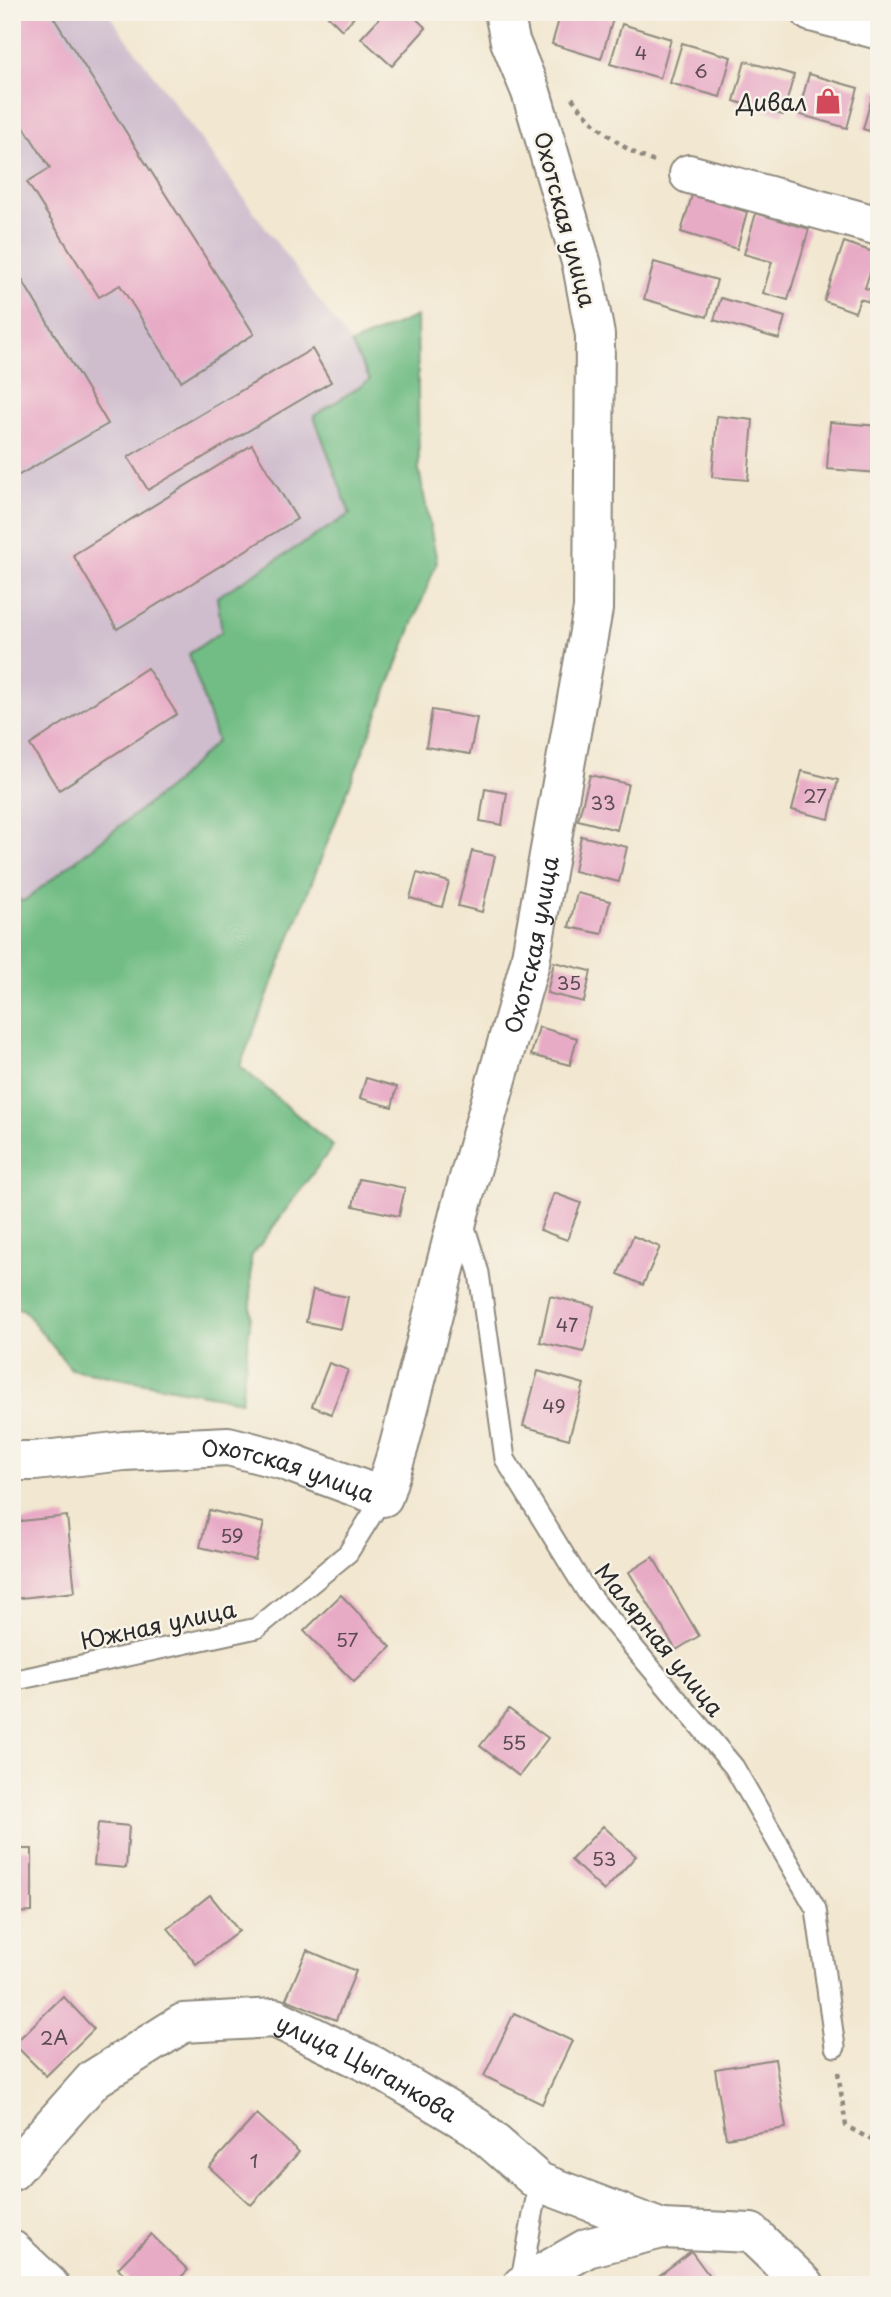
<svg xmlns="http://www.w3.org/2000/svg" width="891" height="2297" viewBox="0 0 891 2297" font-family="'Playpen Sans',sans-serif">
<style>
.industrial{fill:#cfbdce}
.forest{fill:#72bd85;stroke:#4e7458;stroke-width:2}
.building{fill:#e8abc6}
.lines{fill:none;stroke-linecap:round;stroke-linejoin:round}
.lane-casing{stroke:#8e897e;stroke-width:23}
.street-casing{stroke:#8e897e;stroke-width:42}
.path{stroke:#8e897e;stroke-width:4.5;stroke-dasharray:5 5;stroke-linecap:butt}
.lane{stroke:#fff;stroke-width:19}
.street{stroke:#fff;stroke-width:38}
.labels{text-anchor:middle;dominant-baseline:central;stroke-width:5;stroke-linejoin:round;paint-order:stroke}
.number-label{font-size:19px;fill:#5a4b52}
.poi-label{font-size:23px;fill:#2b2b2b;stroke:#f7f3e8;text-anchor:end}
.street-label{font-size:23px;fill:#2b2b2b;stroke:#f7f3e8}
</style>
<rect width="100%" height="100%" fill="#f7f3e8"/>
<filter id="ink" filterUnits="userSpaceOnUse"><feTurbulence type="fractalNoise" baseFrequency=".0143" numOctaves="2"/><feDisplacementMap in="SourceGraphic" scale="14" xChannelSelector="R" yChannelSelector="G"/><feConvolveMatrix kernelMatrix="1 2 1 2 8 2 1 2 1" color-interpolation-filters="sRGB"/></filter>
<filter id="wash" filterUnits="userSpaceOnUse"><feTurbulence type="fractalNoise" baseFrequency=".00686" numOctaves="4" result="noise"/><feDisplacementMap in="SourceGraphic" scale="28" xChannelSelector="R" yChannelSelector="G"/><feGaussianBlur stdDeviation="1.57" result="paint"/><feColorMatrix in="noise" values="0 0 0 0 0 0 0 0 0 0 0 0 0 0 0 0 0 1.4 0 .05"/><feComposite in="paint" operator="in"/></filter>
<g filter="url(#wash)">
<rect width="100%" height="100%" fill="#f2e7d0"/>
<!-- industrial -->
<path class="industrial" d="M12 12H107L351 344 370 380 315 416 350 514 217 597 222 631 189 654 217 741 172 785 24 902 12 899Z"/>
<!-- forest -->
<path class="forest" d="M417 316 419 470 437 562 240 1066 333 1146 251 1257V1316L241 1401 71 1369 23 1309H12V899L24 901 172 785 217 741 189 654 222 631 217 597 350 514 314 416 370 380 351 344Z"/>
<g id="blocks">
<!-- building -->
<g class="building">
<path d="M12 12H50L254 334 181 381 120 285 99 297 27 182 50 168 12 108V77L16 75 12 69Z"/>
<path d="M324 12H359L342 30Z"/>
<path d="M385 12H409L426 28 392 66 361 38Z"/>
<path d="M561 12H589L613 19 601 59 552 44Z"/>
<path d="M622 24 671 39 660 78 610 64Z"/>
<path d="M682 43 731 57 720 97 670 83Z"/>
<path d="M745 61 794 75 783 115 734 101Z"/>
<path d="M809 74 858 88 847 128 798 114Z"/>
<path d="M874 89 879 91V134L863 129Z"/>
<path d="M692 195 747 212 737 249 681 232Z"/>
<path d="M756 213 809 229 788 300 763 293 772 262 744 254Z"/>
<path d="M844 242 876 253 865 288 873 290 879 275V305L860 299 855 312 824 301Z"/>
<path d="M654 262 717 280 707 317 644 299Z"/>
<path d="M12 263 108 424 12 479Z"/>
<path d="M721 298 785 317 779 339 714 320Z"/>
<path d="M312 349 331 382 148 490 128 457Z"/>
<path d="M717 416 753 420 748 480 712 477Z"/>
<path d="M830 422 879 426V473L827 469Z"/>
<path d="M252 445 297 519 117 629 73 555Z"/>
<path d="M147 668 177 714 59 790 30 745Z"/>
<path d="M432 710 477 718 470 754 426 747Z"/>
<path d="M802 771 838 780 829 819 792 810Z"/>
<path d="M590 775 628 784 617 830 578 820Z"/>
<path d="M485 789 507 793 502 825 480 821Z"/>
<path d="M581 836 627 847 619 882 574 871Z"/>
<path d="M472 851 495 856 482 912 458 906Z"/>
<path d="M417 873 449 882 442 907 410 898Z"/>
<path d="M577 893 610 901 602 934 569 927Z"/>
<path d="M554 962 591 971 584 1002 547 993Z"/>
<path d="M539 1027 577 1038 570 1065 531 1055Z"/>
<path d="M366 1078 397 1087 392 1107 360 1098Z"/>
<path d="M359 1179 405 1188 399 1216 353 1206Z"/>
<path d="M554 1193 581 1203 567 1240 540 1230Z"/>
<path d="M633 1236 660 1247 643 1285 618 1274Z"/>
<path d="M313 1290 348 1297 341 1329 306 1322Z"/>
<path d="M550 1296 594 1306 584 1352 540 1342Z"/>
<path d="M329 1363 348 1370 331 1414 312 1406Z"/>
<path d="M538 1371 584 1384 569 1439 523 1426Z"/>
<path d="M209 1510 264 1523 255 1560 200 1547Z"/>
<path d="M67 1516 75 1592 12 1599V1522Z"/>
<path d="M653 1557 699 1636 676 1650 629 1572Z"/>
<path d="M341 1595 391 1647 354 1682 304 1631Z"/>
<path d="M509 1709 548 1738 519 1776 480 1746Z"/>
<path d="M98 1823 129 1826 126 1868 94 1865Z"/>
<path d="M603 1826 636 1856 604 1891 571 1860Z"/>
<path d="M12 1849H32V1912L12 1913Z"/>
<path d="M210 1895 239 1931 196 1964 168 1928Z"/>
<path d="M307 1950 356 1971 336 2020 286 1999Z"/>
<path d="M63 1996 94 2029 46 2076 14 2044Z"/>
<path d="M514 2013 572 2041 542 2104 484 2076Z"/>
<path d="M775 2059 786 2128 726 2138 715 2069Z"/>
<path d="M257 2114 299 2152 251 2205 209 2167Z"/>
<path d="M151 2234 188 2270 173 2285H134L118 2268Z"/>
<path d="M691 2251 716 2285H661L656 2278Z"/>
</g>
</g>
</g>
<g filter="url(#ink)">
<use href="#blocks" fill-opacity="0" stroke="#8e897e" stroke-width="2"/>
<g class="lines">
<!-- lane casing -->
<g class="lane-casing">
<g id="lane">
<path d="M463 1221 479 1273 505 1459 587 1592 734 1767 816 1909 835 2047"/>
<path d="M12 1681 257 1628 348 1553 383 1497"/>
<path d="M520 2285 539 2182"/>
</g>
</g>
<!-- street casing -->
<g class="street-casing">
<g id="street">
<path d="M811 12 879 30"/>
<path d="M689 174 879 226"/>
<path id="s1" d="M12 1461H35L124 1451 228 1446 283 1460 383 1497 399 1446 460 1210 530 962 593 609 595 335 582 265 531 92 510 41 504 12"/>
<path id="s2" d="M12 2171 94 2079 183 2023 275 2018 374 2066 476 2127 539 2182 662 2229"/>
<path d="M12 2250 49 2285"/>
<path d="M522 2285 587 2248 662 2229 751 2233 805 2285"/>
</g>
</g>
<!-- path -->
<g class="path">
<path d="M572 98C593 125 623 151 655 162"/>
<path d="M838 2072 846 2126 879 2144"/>
</g>
<!-- lane -->
<use href="#lane" class="lane"/>
<!-- street -->
<use href="#street" class="street"/>
</g>
</g>
<!-- icons -->
<defs>
<g id="shop-bare" transform="scale(2.1)"><path d="M-5-2.5h2.3a2.7 3.5 0 0 1 5.4 0H5L5.5 6h-11ZM-1.5-2.5h3a1.5 2.3 0 0 0-3 0Z" fill="#d1495b" stroke="#f7f3e8" stroke-width="2.5" paint-order="stroke"/></g>
</defs>
<g fill-rule="evenodd">
<use href="#shop-bare" x="828" y="101"/>
</g>
<g class="labels">
<!-- number labels -->
<g class="number-label">
<text x="641" y="52">4</text>
<text x="701" y="70">6</text>
<text x="815" y="795">27</text>
<text x="603" y="802">33</text>
<text x="569" y="982">35</text>
<text x="567" y="1324">47</text>
<text x="554" y="1405">49</text>
<text x="232" y="1535">59</text>
<text x="347" y="1639">57</text>
<text x="514" y="1742">55</text>
<text x="604" y="1858">53</text>
<text x="54" y="2037">2А</text>
<text x="254" y="2160">1</text>
</g>
<!-- poi labels -->
<g class="poi-label">
<text x="807" y="101">Дивал</text>
</g>
<!-- street labels -->
<g class="street-label">
<text transform="translate(566 219) rotate(75)">Охотская улица</text>
<text stroke="none"><textPath href="#s1" startOffset="952">Охотская улица</textPath></text>
<text stroke="none"><textPath href="#s1" startOffset="280">Охотская улица</textPath></text>
<text transform="translate(158 1624) rotate(-12)">Южная улица</text>
<text transform="translate(660 1639) rotate(51)">Малярная улица</text>
<text stroke="none"><textPath href="#s2" startOffset="425">улица Цыганкова</textPath></text>
</g>
</g>
<!-- margin -->
<rect width="891" height="2297" fill="none" stroke="#f7f3e8" stroke-width="42"/>
</svg>
